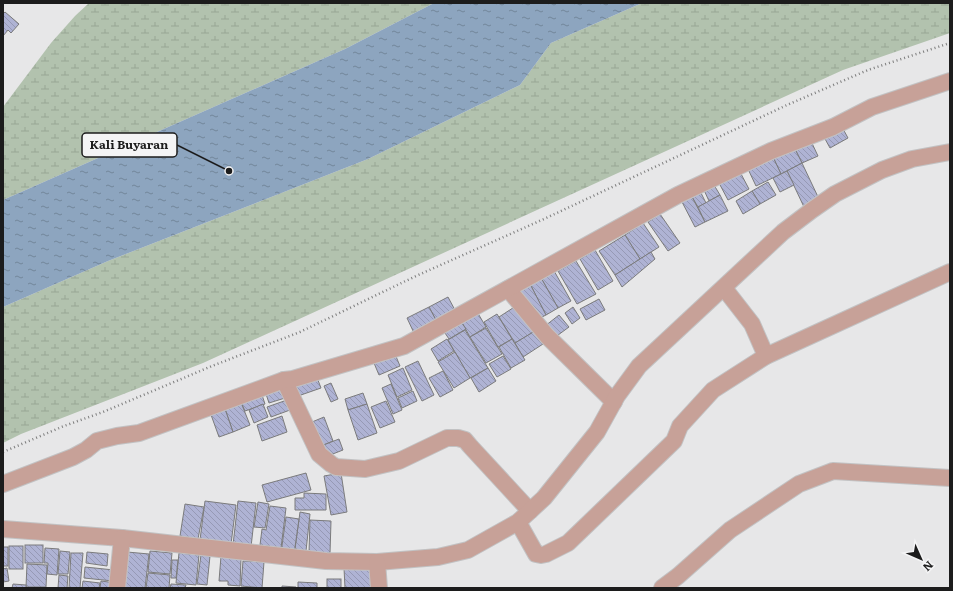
<svg xmlns="http://www.w3.org/2000/svg" width="953" height="591" viewBox="0 0 953 591" font-family="Literata,serif">
<style>
.wetland{fill:url(#wetland-marsh)}
.water{fill:url(#water-ripples)}
.building{fill:url(#building-back-hatch);stroke:#7b7b7c}
.lines{fill:none;stroke-linecap:round;stroke-linejoin:round}
.street-casing{stroke:#c2c2c3;stroke-width:18}
.path{stroke:#7e7e7e;stroke-width:2.5;stroke-dasharray:1 3;stroke-linecap:butt}
.street{stroke:#c7a198;stroke-width:16}
.leader{fill:none;stroke:#1c1c1c;stroke-width:1.5}
.callout-dot{fill:#1c1c1c;stroke:#f4f4f5;stroke-width:1.5}
.callout{fill:#f4f4f5;stroke:#1c1c1c;stroke-width:1.5}
.callout-label{font-size:12px;text-anchor:middle;font-weight:bold;fill:#1c1c1c}
</style>
<defs>
<pattern id="wetland-marsh" width="20" height="14" patternUnits="userSpaceOnUse"><rect width="20" height="14" fill="#b2c2ae"/><path d="M1 5h8M5 5V1M11 12h8M15 12V8" fill="none" stroke="#98a695"/></pattern>
<pattern id="water-ripples" width="26" height="14" patternUnits="userSpaceOnUse"><rect width="26" height="14" fill="#8da5bf"/><path d="M2 4q2-2 4 0t4 0M15 11q2-2 4 0t4 0" fill="none" stroke="#72869a"/></pattern>
<pattern id="building-back-hatch" width="6" height="6" patternUnits="userSpaceOnUse"><rect width="6" height="6" fill="#afb3d4"/><path d="M-1 5l2 2M0 0l6 6M5-1l2 2" fill="none" stroke="#9699b5"/></pattern>
</defs>
<rect width="100%" height="100%" fill="#e7e7e8"/>
<!-- wetland -->
<g class="wetland">
<path d="M89 3H434L345 49 3 200V107L51 43 75 16Z"/>
<path d="M642 3H950V33L843 70 203 363 21 434 3 443V307L108 261 368 159 520 85 551 43Z"/>
</g>
<!-- water -->
<path class="water" d="M434 3H642L551 43 520 85 368 159 108 261 3 307V200L345 49Z"/>
<!-- building -->
<g class="building">
<path d="M5 12 19 24 11 33 8 30 3 36V14Z"/>
<path d="M842 127 848 138 830 148 824 137Z"/>
<path d="M810 139 818 156 802 163 794 147Z"/>
<path d="M794 147 802 163 781 174 773 157Z"/>
<path d="M773 157 781 174 756 186 748 169Z"/>
<path d="M802 163 819 199 804 207 787 171Z"/>
<path d="M787 171 794 185 780 192 773 178Z"/>
<path d="M740 172 749 189 728 200 719 183Z"/>
<path d="M768 182 776 195 760 204 752 191Z"/>
<path d="M714 185 720 195 709 201 704 190Z"/>
<path d="M700 191 706 203 698 207 691 195Z"/>
<path d="M752 191 760 204 743 214 736 201Z"/>
<path d="M691 195 705 222 695 227 681 200Z"/>
<path d="M720 195 728 211 705 222 698 207Z"/>
<path d="M660 214 680 243 668 251 648 222Z"/>
<path d="M643 223 659 247 640 259 625 235Z"/>
<path d="M625 235 640 259 615 275 599 251Z"/>
<path d="M595 250 613 281 598 290 580 259Z"/>
<path d="M651 252 655 259 622 287 615 275Z"/>
<path d="M576 261 596 294 577 304 558 271Z"/>
<path d="M553 269 571 301 558 308 540 276Z"/>
<path d="M540 276 558 308 546 315 529 282Z"/>
<path d="M529 282 546 315 536 320 519 288Z"/>
<path d="M448 297 456 312 437 322 429 307Z"/>
<path d="M599 299 605 310 586 320 580 309Z"/>
<path d="M519 304 535 331 515 343 499 317Z"/>
<path d="M429 307 437 322 414 333 407 318Z"/>
<path d="M573 307 580 318 572 324 565 313Z"/>
<path d="M476 310 486 327 470 337 460 319Z"/>
<path d="M497 314 512 339 498 347 484 322Z"/>
<path d="M559 315 569 327 554 338 545 326Z"/>
<path d="M460 320 466 329 449 339 443 330Z"/>
<path d="M486 328 502 354 486 363 470 337Z"/>
<path d="M465 330 488 368 470 378 448 340Z"/>
<path d="M535 331 543 344 523 357 515 343Z"/>
<path d="M447 339 454 351 438 361 431 349Z"/>
<path d="M512 339 525 360 511 368 499 347Z"/>
<path d="M455 352 470 378 454 388 438 362Z"/>
<path d="M395 354 400 366 379 375 374 363Z"/>
<path d="M503 356 511 369 497 377 489 364Z"/>
<path d="M418 361 434 395 422 401 405 367Z"/>
<path d="M403 368 412 390 397 397 388 375Z"/>
<path d="M488 368 496 381 479 392 471 378Z"/>
<path d="M443 371 453 390 440 397 429 378Z"/>
<path d="M316 375 321 388 298 396 293 384Z"/>
<path d="M331 383 338 399 331 402 324 386Z"/>
<path d="M391 384 402 410 393 414 382 388Z"/>
<path d="M280 386 285 398 269 403 265 391Z"/>
<path d="M413 391 417 401 402 408 398 398Z"/>
<path d="M261 392 265 404 245 411 240 400Z"/>
<path d="M363 393 367 404 348 410 345 399Z"/>
<path d="M240 400 250 425 233 432 224 406Z"/>
<path d="M287 400 290 410 271 417 267 407Z"/>
<path d="M386 401 395 422 380 428 371 407Z"/>
<path d="M263 404 268 417 254 423 249 410Z"/>
<path d="M367 404 377 433 358 440 348 410Z"/>
<path d="M224 406 233 432 219 437 210 412Z"/>
<path d="M282 416 287 432 262 441 257 425Z"/>
<path d="M324 417 333 441 321 446 312 422Z"/>
<path d="M339 439 343 450 325 457 321 446Z"/>
<path d="M306 473 311 490 267 502 262 485Z"/>
<path d="M341 473 347 512 331 515 324 476Z"/>
<path d="M304 493 326 494V510H295V498H304Z"/>
<path d="M205 501 236 505 231 544 200 540Z"/>
<path d="M238 501 256 503 251 547 233 545Z"/>
<path d="M258 502 269 504 265 528 254 527Z"/>
<path d="M185 504 204 507 198 539 180 536Z"/>
<path d="M270 506 286 508 281 548 260 545 262 529 266 530Z"/>
<path d="M300 512 310 514 306 551 295 549Z"/>
<path d="M286 517 299 519 294 554 281 553Z"/>
<path d="M310 520 331 521 330 553 309 552Z"/>
<rect x="25" y="545" width="18" height="18"/>
<rect x="9" y="546" width="14" height="23"/>
<rect x="3" y="547" width="5" height="19"/>
<path d="M45 548 59 549 57 575 47 574 48 563H44Z"/>
<path d="M60 551 70 552 68 574H58Z"/>
<path d="M150 551 172 553 170 574 148 572Z"/>
<path d="M87 552 108 554 107 566 86 563Z"/>
<path d="M127 552 149 554 145 588H122Z"/>
<path d="M71 553H83L80 588H69Z"/>
<path d="M179 553 199 555 196 585 176 583Z"/>
<path d="M201 555 210 556 207 585 197 584Z"/>
<path d="M221 556 241 558 240 586 228 585V581H219Z"/>
<path d="M172 560H178L176 578H171Z"/>
<path d="M243 561 264 562 262 588 241 586Z"/>
<path d="M27 564 47 565 46 587H26Z"/>
<path d="M85 567 114 570 113 581 84 578Z"/>
<path d="M374 567 375 588H345L344 568Z"/>
<path d="M7 568 9 581 3 582V569Z"/>
<path d="M148 573 170 575 169 588H146Z"/>
<path d="M59 575 68 576 67 588H58Z"/>
<rect x="327" y="579" width="14" height="9"/>
<path d="M83 581 100 583 99 588H82Z"/>
<path d="M101 581 116 583 115 588H100Z"/>
<path d="M298 582 317 583V588H298Z"/>
<path d="M13 584 26 585V588H12Z"/>
<path d="M171 584 186 585 185 588H170Z"/>
<path d="M282 586 296 587V588H282Z"/>
</g>
<g class="lines">
<!-- street casing -->
<g class="street-casing">
<g id="street">
<path d="M724 288 752 324 766 356"/>
<path d="M508 289 547 336 614 402"/>
<path d="M284 380 319 454 331 464 336 467 365 469 399 461 447 438H458L465 440 470 446 530 511"/>
<path d="M3 484 73 457 86 450 97 441 117 436 139 433 284 380 293 379 404 346 678 195 771 151 833 127 872 107 950 81"/>
<path d="M518 522 536 554 541 555 546 554 568 543 674 441 680 426 713 390 766 356 950 272"/>
<path d="M3 529 122 538 326 561 377 562 438 557 468 550 518 522 544 498 597 432 617 396 639 366 783 232 812 210 835 194 882 170 912 159 950 152"/>
<path d="M377 562 379 588"/>
<path d="M117 588 122 538"/>
<path d="M662 588 678 576 730 530 799 484 833 471 950 478"/>
</g>
</g>
<!-- path -->
<path class="path" d="M3 452 64 426 103 412 212 366 300 332 416 276 544 219 787 105 868 70 950 43"/>
<!-- street -->
<use href="#street" class="street"/>
</g>
<!-- callouts -->
<path class="leader" d="M229 171L177 145"/>
<circle class="callout-dot" cx="229" cy="171" r="4"/>
<rect class="callout" x="82" y="133" width="95" height="24" rx="4"/>
<g class="callout-label">
<text x="129" y="149">Kali Buyaran</text>
</g>
<!-- border -->
<rect width="953" height="591" fill="none" stroke="#1c1c1c" stroke-width="8"/>
<!-- north arrow -->
<g transform="translate(921 559) rotate(135)" stroke="#f4f4f5" stroke-width="3" paint-order="stroke">
<path d="M0-3L7 15L0 10L-7 15Z" fill="#1c1c1c"/>
<text y="-6" font-size="11" font-weight="bold" text-anchor="middle" fill="#1c1c1c">N</text>
</g>
</svg>
